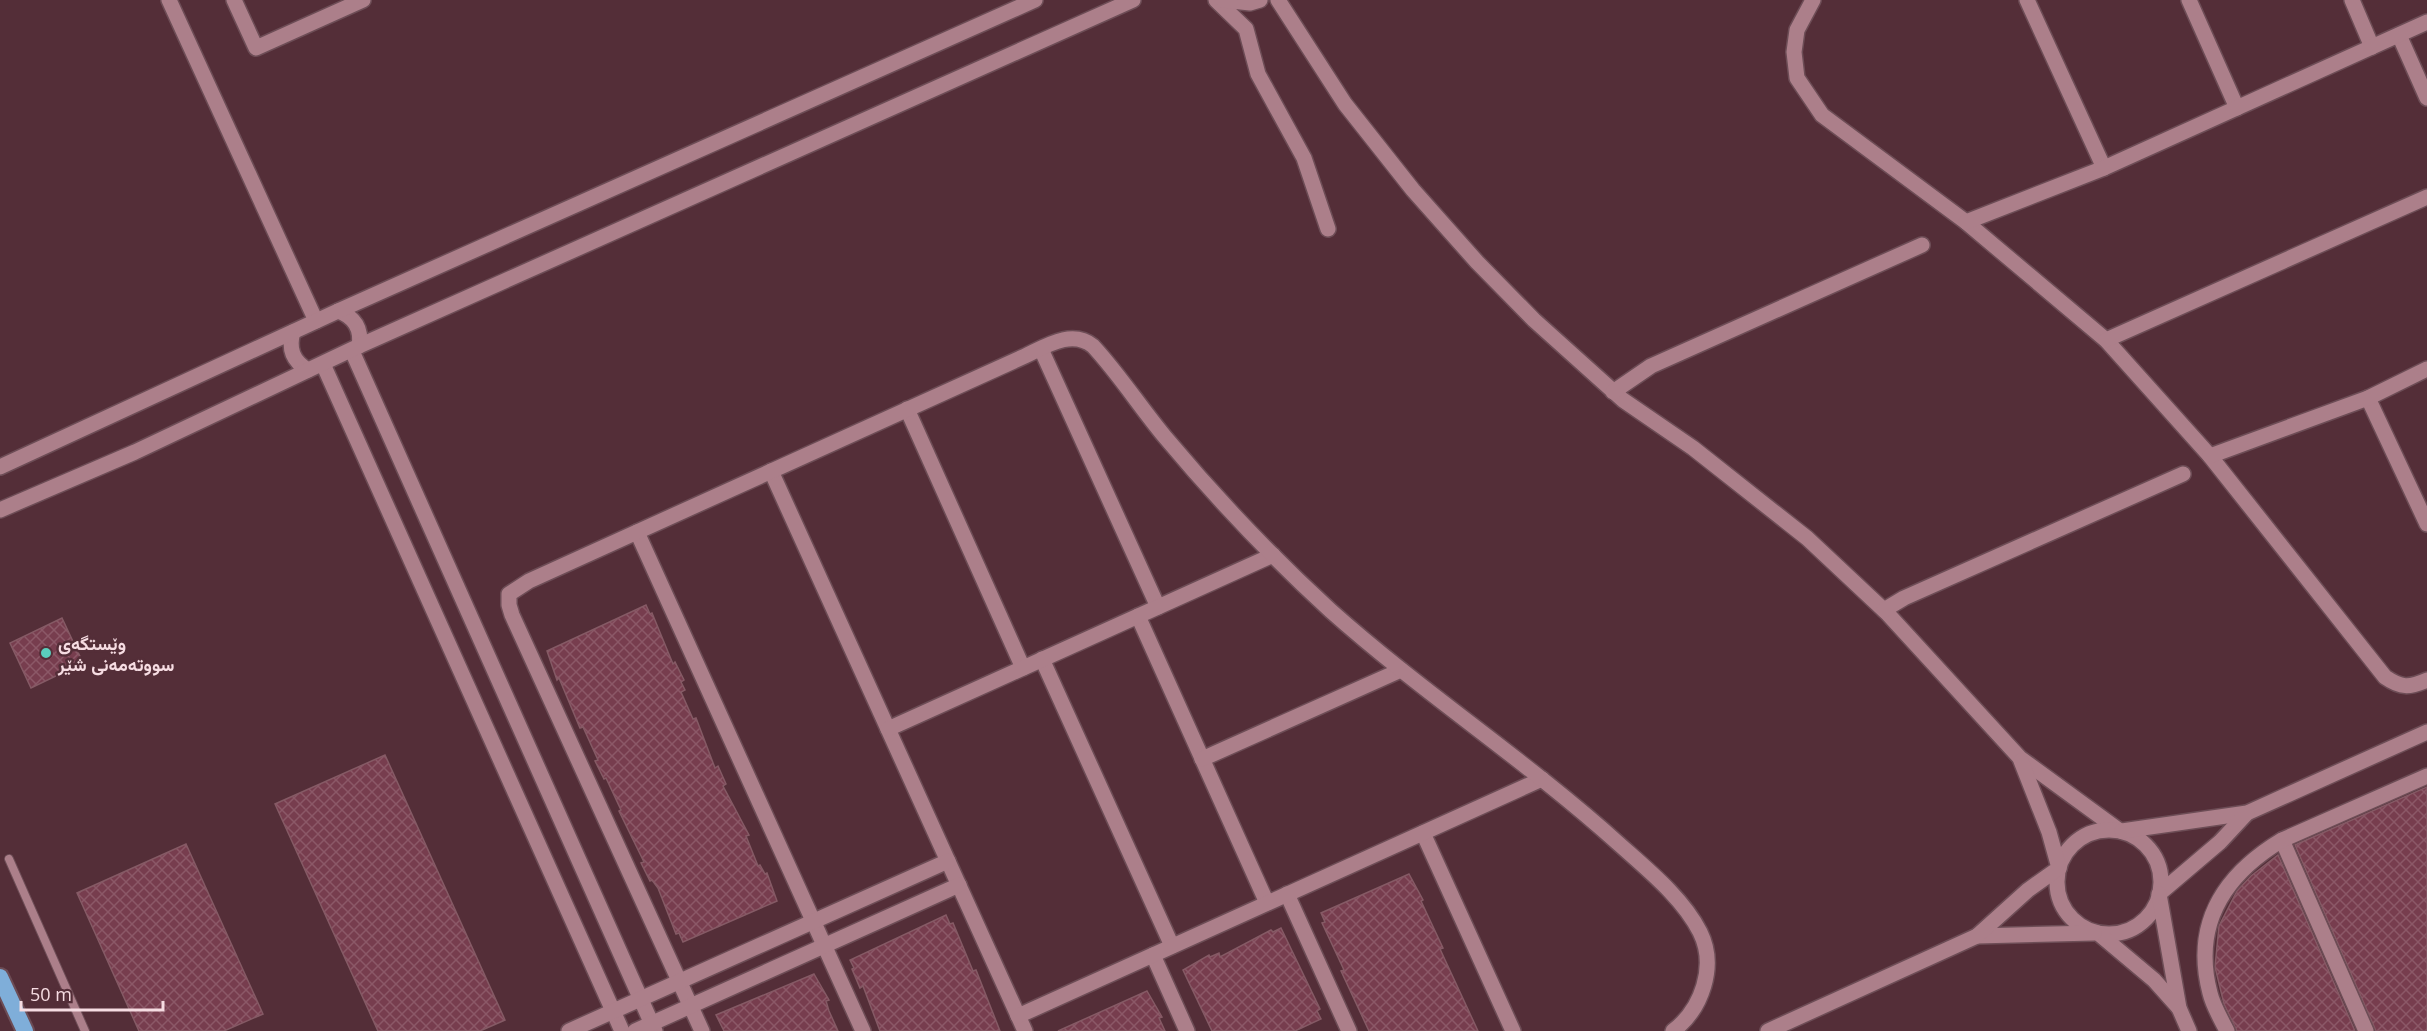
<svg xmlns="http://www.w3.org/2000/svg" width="2427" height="1031" viewBox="0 0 2427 1031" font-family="'Open Sans',Vazirmatn,sans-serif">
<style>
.building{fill:url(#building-cross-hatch);stroke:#855a65;stroke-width:1.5}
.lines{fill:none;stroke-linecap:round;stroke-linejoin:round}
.service-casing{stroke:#6d4d56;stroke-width:10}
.minor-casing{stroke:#6d4d56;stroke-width:18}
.tertiary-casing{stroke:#6d4d56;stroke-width:18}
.trunk-casing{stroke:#6d4d56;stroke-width:20}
.service{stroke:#ac7f8a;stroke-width:8}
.minor{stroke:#ac7f8a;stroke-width:15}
.tertiary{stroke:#ac7f8a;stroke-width:15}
.trunk{stroke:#7faed9;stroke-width:16}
.poi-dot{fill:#5acebd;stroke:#542e38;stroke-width:2}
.labels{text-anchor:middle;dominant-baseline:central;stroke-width:5;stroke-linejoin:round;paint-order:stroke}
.poi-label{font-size:18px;font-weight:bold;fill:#f6dce2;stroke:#542e38;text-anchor:start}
</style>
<defs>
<pattern id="building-cross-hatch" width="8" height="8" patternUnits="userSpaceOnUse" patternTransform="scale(1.5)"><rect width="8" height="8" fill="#773d4e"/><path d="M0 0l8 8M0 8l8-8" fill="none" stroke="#8b5867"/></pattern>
</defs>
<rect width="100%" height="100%" fill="#542e38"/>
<!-- building -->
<g class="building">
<path d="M646 605 650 614 652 613 673 664 675 662 684 680 681 682 685 690 681 692 693 719 696 718 715 768 718 766 726 784 723 786 749 835 746 836 758 866 760 865 765 874 767 873 777 901 683 942 679 933 676 934 658 888 652 880 650 881 641 863 644 862 619 811 621 810 606 778 604 779 595 761 598 760 583 727 580 728 559 678 557 680 547 651Z"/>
<path d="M62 618 83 663 31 688 10 643Z"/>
<path d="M385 755 505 1020 480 1031H378L275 804Z"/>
<path d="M2427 787V1031H2376L2295 845Z"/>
<path d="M186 844 263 1014 224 1031H139L77 893Z"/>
<path d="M2278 855 2355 1031H2237L2224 1004 2215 967 2219 926 2237 891 2251 876Z"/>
<path d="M1409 874 1423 900 1421 901 1443 948 1440 949 1478 1031H1369L1341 971 1344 970 1322 923 1325 922 1321 913Z"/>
<path d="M946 915 950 924 953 923 973 971 976 970 1000 1031H880L863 986 860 988 852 969 854 968 850 960Z"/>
<path d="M1281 928 1320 1009 1317 1011 1321 1019 1295 1031H1212L1183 970 1209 955 1210 957 1219 953 1220 957 1271 930 1273 932Z"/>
<path d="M814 974 829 1000 826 1001 829 1011 838 1031H724L716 1015Z"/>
<path d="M1147 991 1162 1017 1159 1018 1165 1031H1058Z"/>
</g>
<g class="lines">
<!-- service casing -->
<g class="service-casing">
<path id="service" d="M9 859 85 1031"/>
</g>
<!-- minor casing -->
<g class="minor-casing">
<g id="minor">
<path d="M234 0 256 48 363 0"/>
<path d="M1216 0 1246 29 1258 74 1304 158 1328 229"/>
<path d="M1278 0 1345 104 1413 190 1477 262 1534 320 1623 400 1693 448 1807 538 1887 613 2020 758 2120 831"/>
<path d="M1813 0 1797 30 1794 52 1797 78 1822 115 1966 222 2106 340 2210 456 2385 677C2401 688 2409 688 2427 680"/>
<path d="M2027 0 2104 168"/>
<path d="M2189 0 2237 108"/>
<path d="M2352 0 2372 47"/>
<path d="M2399 35 2427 98"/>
<path d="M1966 222 2104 168 2427 22"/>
<path d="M2106 340 2427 197"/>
<path d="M1041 349 1158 607"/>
<path d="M1613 392 1651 366 1922 245"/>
<path d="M2368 398 2427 524"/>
<path d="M907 409 1023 668"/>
<path d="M2210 456 2368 398 2427 369"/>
<path d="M771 471 1025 1031"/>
<path d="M637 532 863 1031"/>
<path d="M1884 610 1904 598 2183 474"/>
<path d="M1138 616 1267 903"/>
<path d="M1042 659 1172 946"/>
<path d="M888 729 1273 555"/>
<path d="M1202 759 1401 670"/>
<circle cx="2109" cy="882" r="52"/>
<path d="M2122 831 2247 813 2427 732"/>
<path d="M1423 833 1513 1031"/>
<path d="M2282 840 2366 1031"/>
<path d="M2160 893 2220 842 2247 813"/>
<path d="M1287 894 1349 1031"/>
<path d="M2159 894 2179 1008 2189 1031"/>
<path d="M2098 933 2154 980 2179 1008"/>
<path d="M1977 936 2094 933"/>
<path d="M1153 955 1187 1031"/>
<path d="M1018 1016 1542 779"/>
<path d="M702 1031 512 615 509 605V594L529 581 1025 356C1046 346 1072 329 1093 346 1119 374 1140 407 1165 437 1216 498 1272 557 1331 611 1423 693 1527 761 1619 844 1647 869 1683 898 1700 932 1717 966 1702 1009 1673 1031"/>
<path d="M1768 1031 1977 936 2028 890 2059 868 2049 832 2021 761"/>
<path d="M2227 1031C2221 1019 2213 1006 2210 993 2192 924 2224 875 2282 840L2427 776"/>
</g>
</g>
<!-- tertiary casing -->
<g class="tertiary-casing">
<g id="tertiary">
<path d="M169 0 316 321"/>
<path d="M1223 0 1250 3 1260 0"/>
<path d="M338 311C355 317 362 329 359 346"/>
<path d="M293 332C288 349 293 361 308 370"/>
<path d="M352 351 655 1031"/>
<path d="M323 364 622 1031"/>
<path d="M0 467 338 311 1035 0"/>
<path d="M0 510 135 452 359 346 1133 0"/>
<path d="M569 1031 948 861"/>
<path d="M635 1031 959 885"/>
</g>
</g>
<!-- trunk casing -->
<g class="trunk-casing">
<path id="trunk" d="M0 977 25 1031"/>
</g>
<!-- service -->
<use href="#service" class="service"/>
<!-- minor -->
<use href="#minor" class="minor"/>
<!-- tertiary -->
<use href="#tertiary" class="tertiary"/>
<!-- trunk -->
<use href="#trunk" class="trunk"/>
</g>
<!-- markers -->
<circle class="poi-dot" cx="46" cy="653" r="6"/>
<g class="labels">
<!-- poi labels -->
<g class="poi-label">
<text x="58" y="643">وێستگەی<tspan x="58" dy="21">سووتەمەنی شێر</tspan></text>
</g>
</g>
<!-- scale -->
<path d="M21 1001v9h142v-9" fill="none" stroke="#f6dce2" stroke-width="3"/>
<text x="30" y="1001" font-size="18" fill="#f6dce2" stroke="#542e38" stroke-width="4.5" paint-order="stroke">50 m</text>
</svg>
